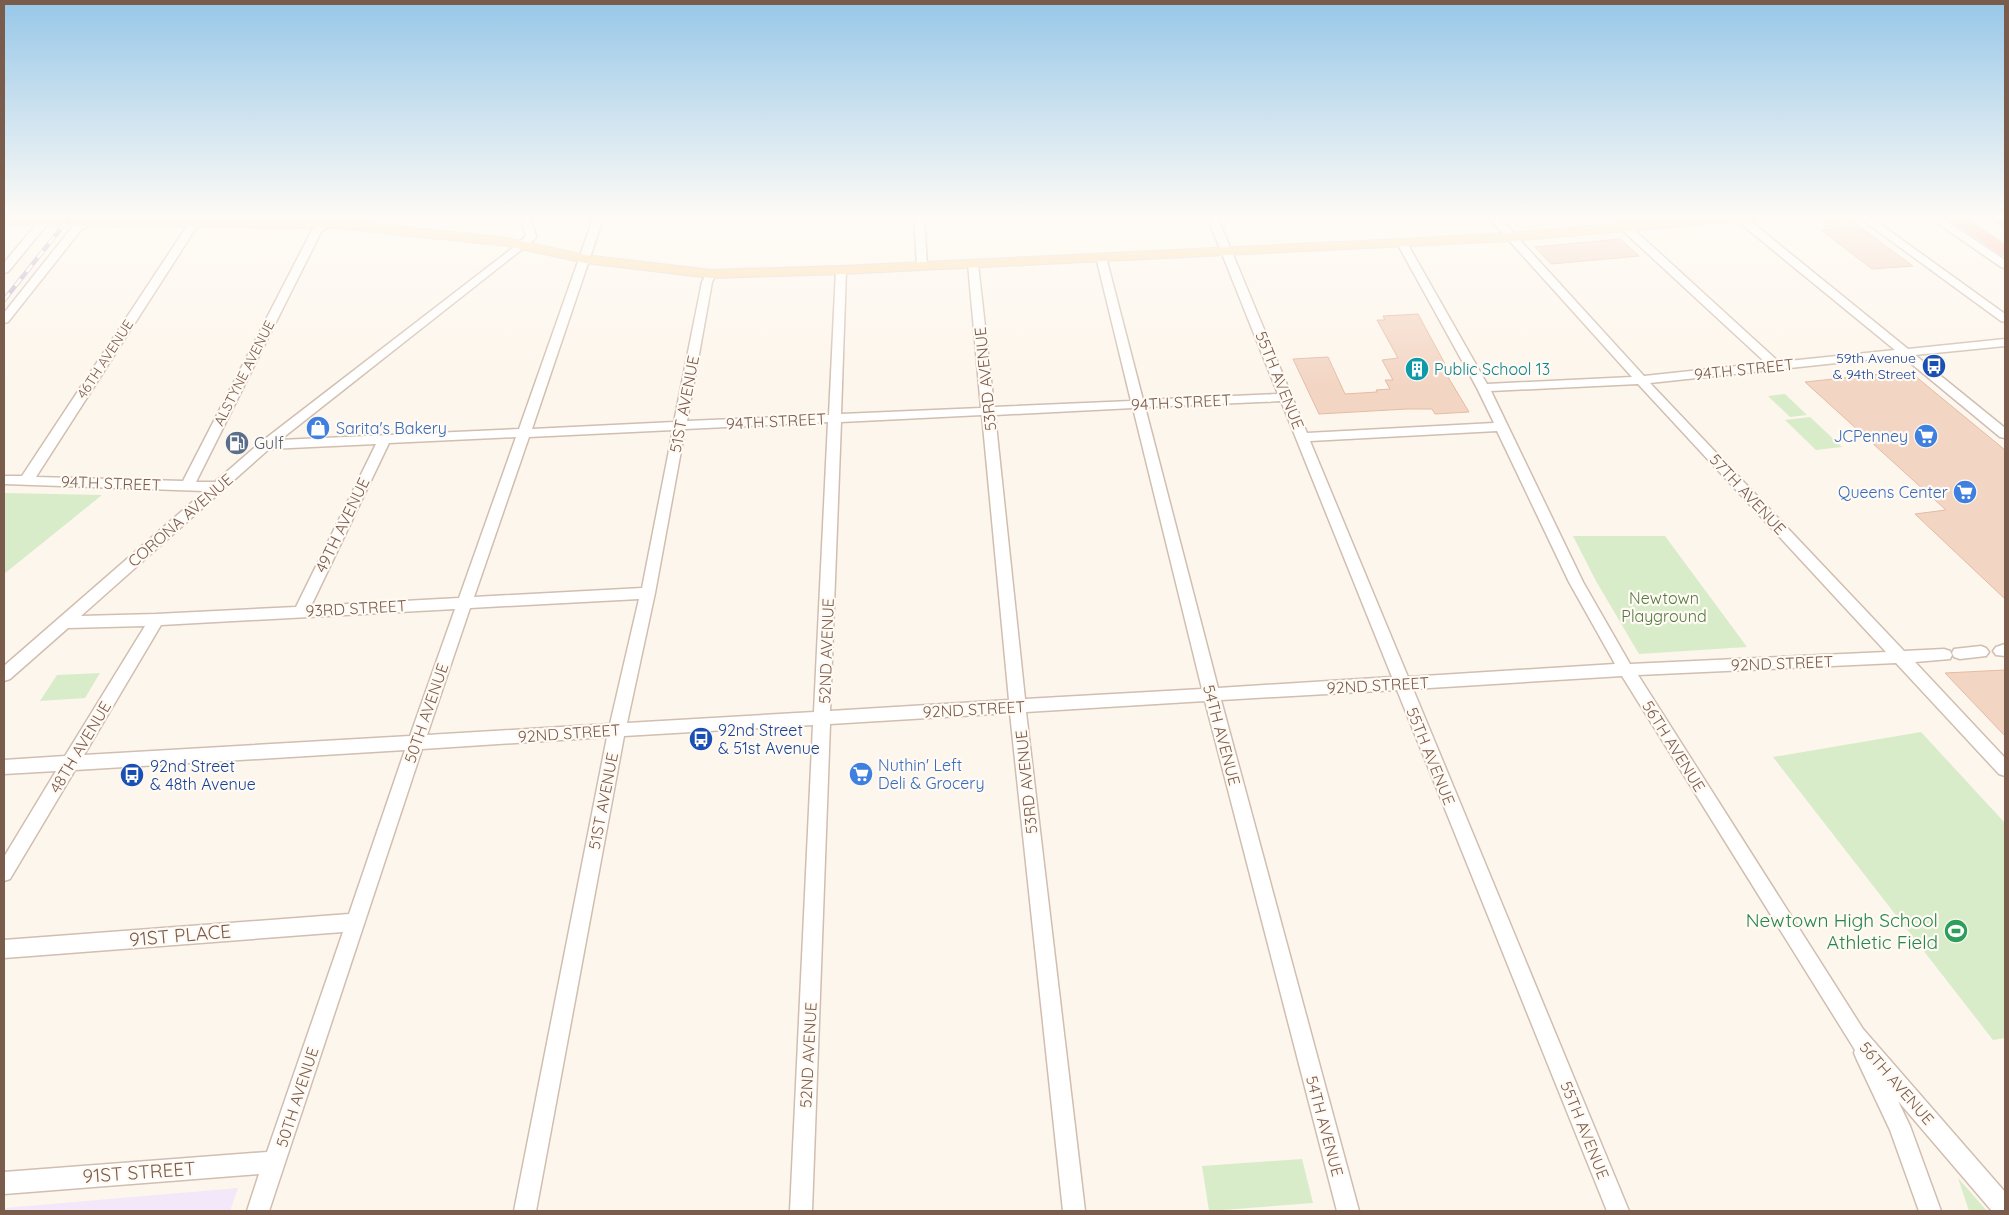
<svg xmlns="http://www.w3.org/2000/svg" width="2009" height="1215" viewBox="0 0 2009 1215" font-family="Quicksand,sans-serif">
<style>
.residential{fill:#f5e8da}
.education{fill:#f3e8fa}
.green{fill:#d8ecc9}
.building{fill:#f3d5c3;stroke:#e6bba3}
.lines{fill:none;stroke-linecap:round;stroke-linejoin:round}
.minor-casing{stroke:#d1beb0;stroke-width:3}
.major-casing{stroke:#dad1cd;stroke-width:2}
.highway-casing{stroke:#dad1cd;stroke-width:3}
.minor{fill:#fff;fill-rule:evenodd}
.major{fill:#fbd9a5;fill-rule:evenodd}
.highway{fill:#f7b7a3;fill-rule:evenodd}
.rail-casing{stroke:#b9a8c9;stroke-width:4.5}
.rail{stroke:#fffaf3;stroke-width:3;stroke-dasharray:9;stroke-linecap:butt}
.labels{text-anchor:middle;dominant-baseline:central;stroke-width:4.5;stroke-linejoin:round;paint-order:stroke}
.far-transit-label{font-size:14px;fill:#164399;stroke:#fffaf3;text-anchor:end}
.far-street-label{font-size:14px;fill:#7a5c4d;stroke:#fffaf3}
.culture-label{font-size:16px;fill:#0d838f;stroke:#fffaf3;text-anchor:start}
.street-label{font-size:16px;fill:#7a5c4d;stroke:#fffaf3}
.shop-label{font-size:16px;fill:#366cbe;stroke:#fffaf3;text-anchor:start}
.service-label{font-size:16px;fill:#4e5e75;stroke:#fffaf3;text-anchor:start}
.park-label{font-size:16px;fill:#537a41;stroke:#fffaf3}
.transit-label{font-size:16px;fill:#164399;stroke:#fffaf3;text-anchor:start}
.near-leisure-label{font-size:19px;fill:#27864d;stroke:#fffaf3;text-anchor:end}
.near-street-label{font-size:19px;fill:#7a5c4d;stroke:#fffaf3}
</style>
<rect width="100%" height="100%" fill="#fdf6ec"/>
<!-- residential -->
<path class="residential" d="M1505 216H1666L1518 229Z"/>
<!-- education -->
<path class="education" d="M238 1188 230 1211H4V1208Z"/>
<!-- green -->
<g class="green">
<path d="M1785 394 1807 415 1790 417 1768 396Z"/>
<path d="M1810 417 1842 447 1816 450 1785 420Z"/>
<path d="M4 493 102 495 4 574Z"/>
<path d="M1573 536H1665L1747 647 1639 654 1596 581Z"/>
<path d="M100 673 85 698 40 701 57 675Z"/>
<path d="M1921 732 2005 823V1038L1993 1040 1773 757Z"/>
<path d="M1302 1159 1313 1203 1209 1211 1202 1166Z"/>
<path d="M1958 1178 1987 1211H1969Z"/>
</g>
<!-- building -->
<g class="building">
<path d="M1849 219 1895 253 1913 266 1872 269 1821 230H1830L1820 222Z"/>
<path d="M1620 239 1639 256 1551 264 1535 247Z"/>
<path d="M1418 314 1451 375 1448 377 1469 412 1435 414 1432 409H1407L1319 414 1293 359 1328 357 1345 394 1377 392 1376 390 1390 389 1385 380H1393L1382 360 1398 358 1377 320H1385L1383 316Z"/>
<path d="M1909 371 2005 450V599L1915 514 1946 510 1805 382Z"/>
<path d="M2005 670V736L1945 673Z"/>
</g>
<g class="lines">
<!-- minor casing -->
<g class="minor-casing">
<g id="minor">
<path d="M43 216H54L8 272 4 273V263Z"/>
<path d="M91 216H104L81 230 8 322 4 323V313L73 226Z"/>
<path d="M198 216H209L194 231 36 477 183 481 312 230 330 216H342L321 232 196 482H215L261 442 510 250 526 236 522 223 517 216H527L532 223 536 237 535 239 280 440 519 429 594 216H604L532 429 674 422 702 282 707 272 711 271 716 274 712 282 687 421 829 415 836 270 841 267 846 270 841 414 981 408 968 264 973 261 978 264 994 407 1131 401 1096 257 1101 254 1106 257 1143 400 1278 394 1207 216H1217L1307 433 1494 423 1477 388 1397 243 1402 240 1407 243 1487 384 1632 377 1487 216H1498L1644 376 1766 363 1621 229 1620 227 1625 224 1629 225 1779 362 1895 350 1735 219 1734 216H1744L1908 349 2005 339V346L1915 355 2005 428V438L2000 437 1902 356 1650 383 1904 651 1944 649 1950 651 1952 655 1950 659 1915 662 2005 758V776L1999 774 1896 663 1638 675 1863 1029 2005 1192V1211H1992L1898 1101 1910 1126 1941 1211H1919L1890 1130 1857 1060 1854 1053 1855 1050 1622 676 1413 689 1629 1211H1607L1397 690 1221 700 1359 1211H1337L1205 701 1026 712 1085 1211H1063L1010 713 830 724 812 1211H790L813 725 624 736 536 1211H514L607 737 422 749 269 1211H247L259 1174 4 1194V1172L267 1152 343 932 4 958V940L349 914 405 750 75 770 10 879 4 881V857L56 771 4 774V760L65 756 145 626 68 628 10 679 4 681V666L205 491 4 484V476H22L185 229ZM1638 384 1886 652 1630 664 1583 582 1491 391ZM1281 401 1392 677 1218 688 1145 407ZM1133 408 1202 689 1025 699 995 415ZM982 415 1009 700 830 711 841 422ZM828 422 814 712 627 723 655 593 685 429ZM673 430 642 588 474 597 529 437ZM1497 431 1569 582 1615 664 1408 677 1310 441ZM516 437 459 598 311 606 389 443ZM376 444 296 607 156 614 81 616 269 449ZM639 599 610 724 427 735 470 608ZM455 609 410 736 84 755 161 625Z"/>
<path d="M914 216H924L927 266 922 269 917 266Z"/>
<path d="M1857 216H1869L2005 314V322L2001 321Z"/>
<path d="M1927 216H1939L2005 260V268L2001 267Z"/>
<path d="M2005 644V656L1996 655 1993 651 1996 647Z"/>
<path d="M1981 646 1986 648 1989 652 1986 656 1960 659 1954 657 1952 653 1954 649Z"/>
</g>
</g>
<!-- major casing -->
<g class="major-casing">
<path id="major" d="M1704 216H1757L1751 220 1511 241 841 274 711 278 585 263 507 246 338 228 4 225V217L338 220 507 238 585 255 711 270 841 266 1402 239 1511 233Z"/>
</g>
<!-- highway casing -->
<g class="highway-casing">
<g id="highway">
<path d="M1945 216H1962L2005 245V255L2000 254Z"/>
<path d="M1990 216H2005V225L2000 224Z"/>
</g>
</g>
<!-- minor -->
<use href="#minor" class="minor"/>
<!-- major -->
<use href="#major" class="major"/>
<!-- highway -->
<use href="#highway" class="highway"/>
<!-- rail casing -->
<g class="rail-casing">
<path id="rail" d="M4 300 71 216"/>
</g>
<!-- rail -->
<use href="#rail" class="rail"/>
</g>
<!-- sky -->
<linearGradient id="sky" x2="0" y2="1"><stop stop-color="#97c7e8"/><stop offset="0.56" stop-color="#fefbf6"/><stop offset="1" stop-color="#fefbf6" stop-opacity="0"/></linearGradient>
<rect width="2009" height="386" fill="url(#sky)"/>
<!-- icons -->
<defs>
<g id="bus-disc" transform="scale(1.25)"><circle r="9.5" fill="#1a4fb4" stroke="#fffaf3"/><path d="M-5-6H5V4H4V6H2V4H-2V6H-4V4H-5ZM-3.5-4V0h7V-4ZM-3.5 1.2v1.5H-2V1.2ZM2 1.2v1.5H3.5V1.2Z" fill="#fff"/></g>
<g id="building-disc" transform="scale(1.25)"><circle r="9.5" fill="#0f9aa8" stroke="#fffaf3"/><path d="M-4-6H4V6H1V3H-1V6H-4ZM-2.5-4.3h1.7v1.8h-1.7ZM.8-4.3h1.7v1.8H.8ZM-2.5-1h1.7V.8h-1.7ZM.8-1h1.7V.8H.8Z" fill="#fff"/></g>
<g id="shop-disc" transform="scale(1.25)"><circle r="9.5" fill="#3f7fe0" stroke="#fffaf3"/><path d="M-5-2.5h2.3a2.7 3.5 0 0 1 5.4 0H5L5.5 6h-11ZM-1.5-2.5h3a1.5 2.3 0 0 0-3 0Z" fill="#fff"/></g>
<g id="supermarket-disc" transform="scale(1.25)"><circle r="9.5" fill="#3f7fe0" stroke="#fffaf3"/><path d="M-6-5.5h2.5l.6 2H6L4.5 2H-2.5L-4.4-4H-6ZM-1.5 3.2a1.3 1.3 0 1 0 .1 0ZM3 3.2a1.3 1.3 0 1 0 .1 0Z" fill="#fff"/></g>
<g id="fuel-disc" transform="scale(1.25)"><circle r="9.5" fill="#5c6f8a" stroke="#fffaf3"/><path d="M-5.5-6h7V0h2V4h1.3V-2.5L3-4.5l.8-.8L6-3V5H2.5V1h-1V6h-7ZM-4.2-4.7v3.2H.2V-4.7Z" fill="#fff"/></g>
<g id="stadium-disc" transform="scale(1.25)"><circle r="9.5" fill="#2e9e5b" stroke="#fffaf3"/><path d="M0-5a6.5 5 0 1 0 0 10a6.5 5 0 1 0 0-10ZM-3.5-1.8h7v3.6h-7Z" fill="#fff"/></g>
</defs>
<g fill-rule="evenodd">
<use href="#bus-disc" x="1934" y="366"/>
<use href="#building-disc" x="1417" y="369"/>
<use href="#shop-disc" x="318" y="428"/>
<use href="#supermarket-disc" x="1926" y="436"/>
<use href="#fuel-disc" x="237" y="443"/>
<use href="#supermarket-disc" x="1965" y="492"/>
<use href="#bus-disc" x="701" y="739"/>
<use href="#supermarket-disc" x="861" y="774"/>
<use href="#bus-disc" x="132" y="775"/>
<use href="#stadium-disc" x="1956" y="931"/>
</g>
<g class="labels">
<!-- far-transit labels -->
<g class="far-transit-label">
<text x="1916" y="358">59th Avenue<tspan x="1916" dy="16">&amp; 94th Street</tspan></text>
</g>
<!-- far-street labels -->
<g class="far-street-label">
<text transform="translate(105 359) rotate(-57)">46TH AVENUE</text>
<text transform="translate(244 373) rotate(-63)">ALSTYNE AVENUE</text>
</g>
<!-- culture labels -->
<g class="culture-label">
<text x="1434" y="369">Public School 13</text>
</g>
<!-- street labels -->
<g class="street-label">
<text transform="translate(1744 369) rotate(-6)">94TH STREET</text>
<text transform="translate(985 379) rotate(-96)">53RD AVENUE</text>
<text transform="translate(1280 380) rotate(68)">55TH AVENUE</text>
<text transform="translate(1181 402) rotate(-3)">94TH STREET</text>
<text transform="translate(684 404) rotate(-79)">51ST AVENUE</text>
<text transform="translate(776 421) rotate(-3)">94TH STREET</text>
<text transform="translate(111 483) rotate(2)">94TH STREET</text>
<text transform="translate(1748 494) rotate(47)">57TH AVENUE</text>
<text transform="translate(180 520) rotate(-41)">CORONA AVENUE</text>
<text transform="translate(342 525) rotate(-64)">49TH AVENUE</text>
<text transform="translate(356 608) rotate(-3)">93RD STREET</text>
<text transform="translate(826 651) rotate(-88)">52ND AVENUE</text>
<text transform="translate(1782 663) rotate(-2)">92ND STREET</text>
<text transform="translate(1378 685) rotate(-3)">92ND STREET</text>
<text transform="translate(974 709) rotate(-3)">92ND STREET</text>
<text transform="translate(426 713) rotate(-71)">50TH AVENUE</text>
<text transform="translate(569 733) rotate(-4)">92ND STREET</text>
<text transform="translate(1222 735) rotate(75)">54TH AVENUE</text>
<text transform="translate(1674 746) rotate(58)">56TH AVENUE</text>
<text transform="translate(80 747) rotate(-59)">48TH AVENUE</text>
<text transform="translate(1431 756) rotate(68)">55TH AVENUE</text>
<text transform="translate(1026 782) rotate(-96)">53RD AVENUE</text>
<text transform="translate(603 801) rotate(-79)">51ST AVENUE</text>
<text transform="translate(808 1055) rotate(-87)">52ND AVENUE</text>
<text transform="translate(1897 1083) rotate(49)">56TH AVENUE</text>
<text transform="translate(297 1097) rotate(-72)">50TH AVENUE</text>
<text transform="translate(1325 1126) rotate(75)">54TH AVENUE</text>
<text transform="translate(1585 1130) rotate(68)">55TH AVENUE</text>
</g>
<!-- shop labels -->
<g class="shop-label">
<text x="336" y="428">Sarita's Bakery</text>
<text x="1908" y="436" text-anchor="end">JCPenney</text>
<text x="1948" y="492" text-anchor="end">Queens Center</text>
<text x="878" y="765">Nuthin' Left<tspan x="878" dy="18">Deli &amp; Grocery</tspan></text>
</g>
<!-- service labels -->
<g class="service-label">
<text x="254" y="443">Gulf</text>
</g>
<!-- park labels -->
<g class="park-label">
<text x="1664" y="598">Newtown<tspan x="1664" dy="18">Playground</tspan></text>
</g>
<!-- transit labels -->
<g class="transit-label">
<text x="718" y="730">92nd Street<tspan x="718" dy="18">&amp; 51st Avenue</tspan></text>
<text x="150" y="766">92nd Street<tspan x="150" dy="18">&amp; 48th Avenue</tspan></text>
</g>
<!-- near-leisure labels -->
<g class="near-leisure-label">
<text x="1938" y="920">Newtown High School<tspan x="1938" dy="22">Athletic Field</tspan></text>
</g>
<!-- near-street labels -->
<g class="near-street-label">
<text transform="translate(180 935) rotate(-5)">91ST PLACE</text>
<text transform="translate(139 1172) rotate(-4)">91ST STREET</text>
</g>
</g>
<!-- border -->
<rect width="2009" height="1215" fill="none" stroke="#7a5c4d" stroke-width="10"/>
</svg>
